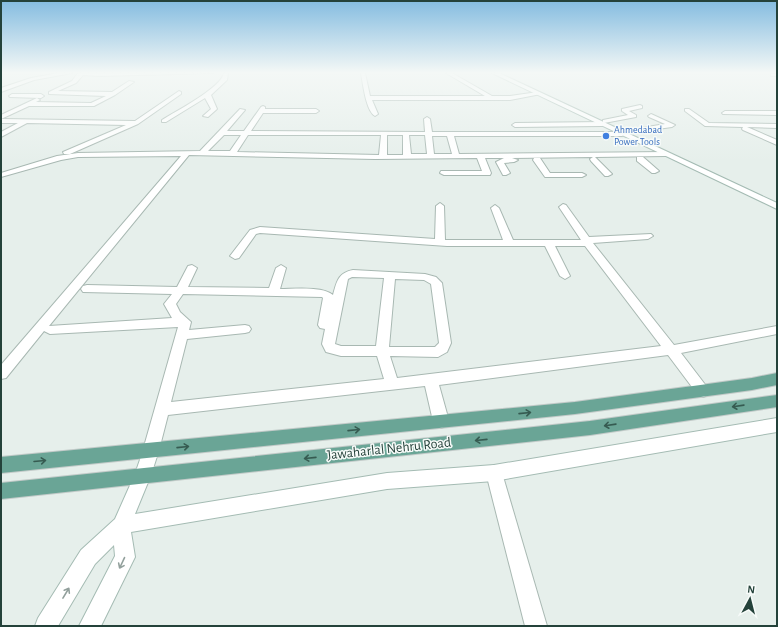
<svg xmlns="http://www.w3.org/2000/svg" width="778" height="627" viewBox="0 0 778 627" font-family="'Alegreya Sans',sans-serif">
<style>
.lines{fill:none;stroke-linecap:round;stroke-linejoin:round}
.street-casing{stroke:#a8b8b2;stroke-width:2}
.secondary-casing{stroke:#a4bbb3;stroke-width:2}
.primary-casing{stroke:#c2cac8;stroke-width:2}
.street{fill:#fff;fill-rule:evenodd}
.secondary{fill:#fff;fill-rule:evenodd}
.primary{fill:#6aa596;fill-rule:evenodd}
.oneway{stroke:#365b51}
.oneway2{stroke:#92a09c}
.shop-dot{fill:#3f7fe0;stroke:#f7fbf9;stroke-width:1.5}
.labels{text-anchor:middle;dominant-baseline:central;stroke-width:3;stroke-linejoin:round;paint-order:stroke}
.far-shop-label{font-size:10px;fill:#366cbe;stroke:#f7fbf9;text-anchor:start}
.near-street-label{font-size:14px;fill:#24423a;stroke:#f7fbf9}
</style>
<rect width="100%" height="100%" fill="#e6efeb"/>
<g class="lines">
<!-- street casing -->
<g class="street-casing">
<g id="street">
<path d="M59 73H72L34 80 1 92V88L31 78Z"/>
<path d="M78 73H214L99 76 83 75 76 83 58 91 112 92 129 81 134 82 115 95 94 106H29L1 119V115L37 98 40 100 36 102 91 103 106 96 49 94V92L72 81Z"/>
<path d="M224 73H228L227 80 211 95 217 109 208 117 203 116 211 109 205 98 166 122H162V120C176 111 221 88 224 73Z"/>
<path d="M361 73H365L370 96H485L446 73H452L492 96H510L538 92 541 94 510 100H372L378 114 375 116C366 111 363 84 361 73Z"/>
<rect x="771" y="74" width="6" height="2"/>
<path d="M179 91 181 92V94L138 124 70 154H64L63 152 126 125 27 123 1 137V132L18 123H1V119L135 121Z"/>
<path d="M12 94H41L44 96 41 98 10 97 9 96Z"/>
<path d="M640 105 642 106V108L629 111 636 115V117L604 123V125L602 126 515 127 512 125 515 123 603 122V120L628 115 622 111V109Z"/>
<path d="M263 106 265 107V109H316L319 111 316 113H263L251 131 425 132 424 119 427 117 430 119 432 132H622L625 134 622 136H454L459 154 666 152 670 154 666 156 595 157 612 174 608 176H605L591 161 590 159 593 157 512 158 518 160 514 162 504 163 510 173 506 175H503L496 162 504 158H485L491 173 490 175H444L440 173 441 171H482L477 158 375 159 189 155 49 326 172 318 164 304 172 294 83 292 81 289 83 286 87 285 177 287 188 266 192 265 197 268 188 287 269 288 276 268 281 265 286 268 280 289C294 289 323 286 333 295 337 281 338 273 353 270L425 274 436 277 442 283 451 343 447 352 438 357 390 356 397 378 661 346 585 246H555L570 276 565 279 560 276 545 246H447L260 233 256 234 239 258 235 259 230 256 250 230 260 227 435 239 436 206 440 203 444 206 445 240H503L491 208 495 205 499 208 513 240H581L559 207 563 204 566 205 589 237 651 234 653 236 648 239 593 243 674 345 777 326V334L681 353 710 391 708 395 703 397 698 395 668 355 439 385 449 421 446 426 441 428 436 426 433 421 425 386 168 415 159 450 157 455 151 457 145 455 143 450 178 327 50 334 44 331 6 378 1 379V365L181 156 78 157 61 160 1 177V173L57 156 78 153 200 151 240 109 245 110 227 131H244L261 107ZM224 135H241L230 151H208ZM248 135H381L379 155 237 152ZM387 135H403V155H387ZM409 135H425L427 154H411ZM432 136H447L452 154H434ZM352 277 384 278 376 346H341L335 344 348 279ZM395 279 424 280 431 284 439 343 435 347H389ZM183 294 322 297 323 298 318 325 320 328 325 329 322 344 326 352 341 356H377L384 379 171 402 187 339 245 333 249 332 251 329 249 326 245 325 189 330 191 322 180 312 176 304Z"/>
<path d="M685 109H689L709 123 777 124V128L747 127 777 140V145L743 130 742 129 743 127 705 126 685 111Z"/>
<path d="M725 111H777V115L723 114 722 113Z"/>
<path d="M651 114 675 125 672 127 628 133 627 132 630 130 665 124 649 117 648 116Z"/>
<path d="M637 157H643L659 171 655 173H652L637 161Z"/>
<path d="M534 158H540L550 173H582L586 175 582 177H545L533 160Z"/>
<path d="M494 465 500 467 502 473 547 626H525L486 473 488 467Z"/>
</g>
</g>
<!-- secondary casing -->
<g class="secondary-casing">
<g id="secondary">
<path d="M492 73H499L777 203V209Z"/>
<path d="M777 418V432L494 481 387 489 131 532 135 557 101 626H79L115 556 114 545 95 564 58 626H35L38 618 81 550 115 519 135 474 145 445 151 443 157 445 159 450 151 475 135 514 387 473 494 465Z"/>
</g>
</g>
<!-- primary casing -->
<g class="primary-casing">
<g id="primary">
<path d="M777 373V385L752 390 575 414 1 473V457L575 402 752 378Z"/>
<path d="M777 395V407L590 435 1 499V483L590 421Z"/>
</g>
</g>
<!-- street -->
<use href="#street" class="street"/>
<!-- secondary -->
<use href="#secondary" class="secondary"/>
<!-- primary -->
<use href="#primary" class="primary"/>
</g>
<!-- one-way arrows -->
<defs><path id="oneway-shaft" d="M-6 0H5M1.5-3L5.5 0L1.5 3" fill="none" stroke-width="1.6" stroke-linecap="round" stroke-linejoin="round"/></defs>
<g class="oneway">
<use href="#oneway-shaft" transform="translate(738 406) rotate(172)"/>
<use href="#oneway-shaft" transform="translate(525 413) rotate(-6)"/>
<use href="#oneway-shaft" transform="translate(610 425) rotate(172)"/>
<use href="#oneway-shaft" transform="translate(354 430) rotate(-6)"/>
<use href="#oneway-shaft" transform="translate(481 440) rotate(174)"/>
<use href="#oneway-shaft" transform="translate(183 447) rotate(-6)"/>
<use href="#oneway-shaft" transform="translate(310 458) rotate(174)"/>
<use href="#oneway-shaft" transform="translate(40 461) rotate(-5)"/>
</g>
<g class="oneway2">
<use href="#oneway-shaft" transform="translate(122 563) rotate(115)"/>
<use href="#oneway-shaft" transform="translate(66 593) rotate(-59)"/>
</g>
<!-- sky -->
<linearGradient id="sky" x2="0" y2="1"><stop stop-color="#84bce0"/><stop offset="0.45" stop-color="#f4f8f6"/><stop offset="1" stop-color="#f4f8f6" stop-opacity="0"/></linearGradient>
<rect width="778" height="161" fill="url(#sky)"/>
<!-- markers -->
<circle class="shop-dot" cx="606" cy="136" r="4"/>
<g class="labels">
<!-- far-shop labels -->
<g class="far-shop-label">
<text x="614" y="130">Ahmedabad<tspan x="614" dy="12">Power Tools</tspan></text>
</g>
<!-- near-street labels -->
<g class="near-street-label">
<text transform="translate(389 449) rotate(-6)">Jawaharlal Nehru Road</text>
</g>
</g>
<!-- border -->
<rect width="778" height="627" fill="none" stroke="#24423a" stroke-width="4"/>
<!-- north arrow -->
<g transform="translate(750 599) rotate(7)" stroke="#f7fbf9" stroke-width="3" paint-order="stroke">
<path d="M0-3L7 15L0 10L-7 15Z" fill="#24423a"/>
<text y="-6" font-size="11" font-weight="bold" text-anchor="middle" fill="#24423a">N</text>
</g>
</svg>
